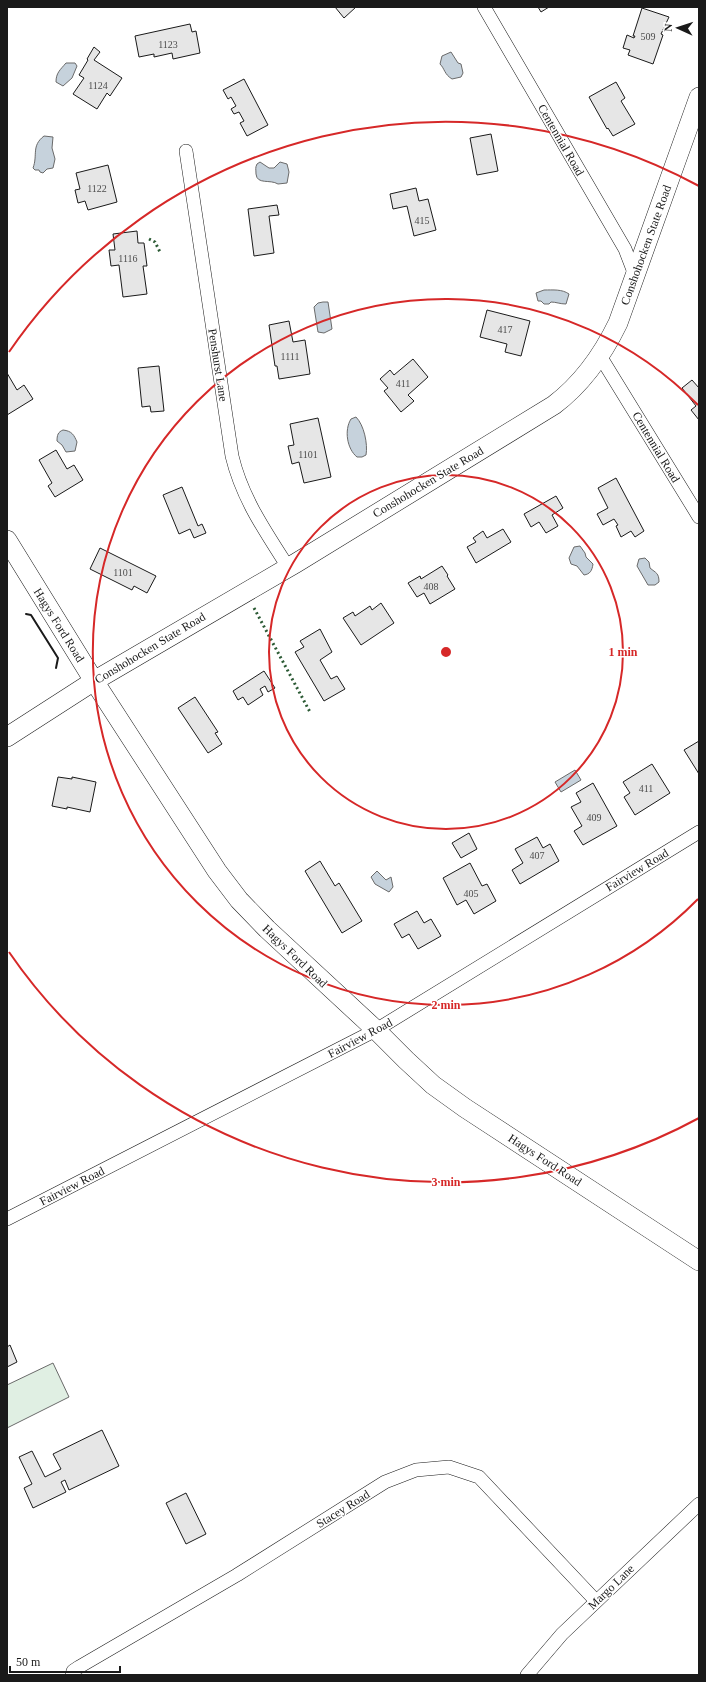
<svg xmlns="http://www.w3.org/2000/svg" width="706" height="1682" viewBox="0 0 706 1682" font-family="'Times New Roman',serif">
<style>
.green{fill:#e0efe3;stroke:#6a6a6a}
.water{fill:#c6d2dc;stroke:#6a6a6a}
.building{fill:#e6e6e6;stroke:#1a1a1a}
.lines{fill:none;stroke-linecap:round;stroke-linejoin:round}
.street-casing{stroke:#1a1a1a;stroke-width:14}
.secondary-casing{stroke:#1a1a1a;stroke-width:20}
.street{stroke:#fff;stroke-width:13}
.secondary{stroke:#fff;stroke-width:19}
.hedge{stroke:#2b5a34;stroke-width:3;stroke-dasharray:2 3;stroke-linecap:butt}
.wall{stroke:#1a1a1a;stroke-width:2}
.ring{fill:none;stroke:#d62828;stroke-width:2}
.labels{text-anchor:middle;dominant-baseline:central;stroke-width:3;stroke-linejoin:round;paint-order:stroke}
.number-label{font-size:10px;fill:#4d4d4d}
.street-label{font-size:12px;fill:#1a1a1a;stroke:#fff}
.centre{fill:#d62828;stroke:#fff;stroke-width:2}
.ring-label{font-size:12px;text-anchor:middle;font-weight:bold;fill:#d62828;stroke:#fff;stroke-width:3;stroke-linejoin:round;paint-order:stroke}
</style>
<rect width="100%" height="100%" fill="#fff"/>
<!-- green -->
<path class="green" d="M53 1363 69 1397 7 1428V1385Z"/>
<!-- water -->
<g class="water">
<path d="M451 52 458 63 461 64 463 73 461 77 452 79C444 74 445 69 440 64L442 56Z"/>
<path d="M66 63H75L77 66 72 78 63 86 56 82C56 73 60 70 66 63Z"/>
<path d="M44 136 53 137 52 148 55 159 53 168 47 169 43 173 40 172 39 170H35L33 168C38 155 31 146 44 136Z"/>
<path d="M260 162 269 168H274L280 162 287 164 289 172 287 183 278 184C270 179 257 185 256 174 256 169 255 168 257 164Z"/>
<path d="M544 290C553 290 562 289 569 294L566 304C560 304 556 302 551 302L549 304H544L541 301H538L536 293Z"/>
<path d="M323 302H328L332 329 324 333 318 332 314 307 318 303Z"/>
<path d="M356 417C364 425 368 444 366 455L362 457H357C347 449 344 430 351 419Z"/>
<path d="M63 430C72 431 74 435 77 442L75 451 66 452 62 445 57 441C57 435 58 432 63 430Z"/>
<path d="M580 546 585 553 586 557 593 564C592 571 590 574 584 575L577 566 571 564 569 558 574 547Z"/>
<path d="M645 558 649 562 650 568C656 573 659 573 659 582L655 585H648L637 566 639 559Z"/>
<path d="M575 770 581 780 561 792 555 782Z"/>
<path d="M377 871 386 880 391 877 393 887 389 892 375 884 371 877Z"/>
</g>
<!-- building -->
<g class="building">
<path d="M335 7H356L344 18Z"/>
<path d="M538 7H549L541 12Z"/>
<path d="M642 8 669 17 661 34 663 35 653 64 628 55 630 50 623 48 627 35 634 38 635 36H633Z"/>
<path d="M190 24 192 32 196 31 200 53 173 59 172 53 154 57V54L139 57 135 36Z"/>
<path d="M94 47 100 52 94 60 122 78 110 96 107 93 97 109 73 94 84 78 79 75 88 60 87 59Z"/>
<path d="M244 79 268 125 247 136 240 123 244 121 239 112 234 114 231 109 236 106 231 97 228 99 223 90Z"/>
<path d="M616 82 625 98 621 101 635 124 613 136 608 128 607 129 589 97Z"/>
<path d="M491 134 498 171 477 175 470 138Z"/>
<path d="M108 165 117 202 88 210 85 201 78 203 75 190 80 189 76 173Z"/>
<path d="M416 188 419 201 428 199 436 230 414 236 407 206 393 209 390 194Z"/>
<path d="M277 205 279 215 269 216 274 253 254 256 248 209Z"/>
<path d="M137 231 138 243H144L147 266H143L147 294 123 297 119 265 111 266 109 250H115L113 234Z"/>
<path d="M487 310 530 321 521 356 505 352 507 344 480 337Z"/>
<path d="M289 321 293 342 305 340 310 374 279 379 277 366H275L269 325Z"/>
<path d="M413 359 428 377 408 395 414 401 401 412 384 391 388 388 380 379 390 370 394 375Z"/>
<path d="M159 366 164 411 151 412 150 406 142 407 138 368Z"/>
<path d="M7 373 17 390 24 385 33 399 7 415Z"/>
<path d="M692 380 699 388V420L691 410 696 406 682 388Z"/>
<path d="M318 418 331 477 304 483 299 462 292 464 288 446 294 445 290 424Z"/>
<path d="M56 450 67 469 74 465 83 480 55 497 48 486 52 483 39 460Z"/>
<path d="M616 478 644 531 635 537 631 531 621 537 616 526 618 525 614 519 603 525 597 514 608 508 598 488Z"/>
<path d="M182 487 198 526 202 524 206 533 194 538 190 529 179 534 163 495Z"/>
<path d="M556 496 563 508 552 515 558 526 546 533 539 522 531 527 524 514Z"/>
<path d="M503 529 511 542 476 563 467 547 476 542 473 538 483 531 487 538Z"/>
<path d="M100 548 156 576 147 593 134 586 132 590 90 569Z"/>
<path d="M442 566 448 575 447 576 455 589 430 604 424 593 417 597 408 583 420 576 421 579Z"/>
<path d="M381 603 394 623 361 645 343 618 353 612 355 616 370 606 372 610Z"/>
<path d="M320 629 332 652 320 660 331 679 337 676 345 689 324 701 295 652 304 647 300 641Z"/>
<path d="M264 671 275 688 268 692 265 686 260 689 263 695 248 705 243 697 238 700 233 691Z"/>
<path d="M195 697 218 732 215 733 222 744 208 753 178 708Z"/>
<path d="M699 741V774L684 750Z"/>
<path d="M652 764 670 793 635 815 624 797 630 793 623 782Z"/>
<path d="M58 777 72 779V777L96 782 90 812 67 807V809L52 806Z"/>
<path d="M593 783 617 826 583 845 574 831 582 826 571 807 581 802 576 793Z"/>
<path d="M469 833 477 849 461 858 452 843Z"/>
<path d="M537 837 543 848 550 844 559 861 520 884 512 870 523 863 515 849Z"/>
<path d="M320 861 335 886 339 883 362 921 342 933 305 871Z"/>
<path d="M470 863 482 886 487 884 496 901 474 914 466 900 457 905 443 878Z"/>
<path d="M417 911 424 923 431 919 441 936 418 949 409 934 402 938 394 924Z"/>
<path d="M10 1345 17 1362 7 1367V1347Z"/>
<path d="M102 1430 119 1466 69 1490 65 1480 61 1482 66 1492 33 1508 24 1488 32 1484 19 1457 32 1451 45 1477 61 1469 53 1454Z"/>
<path d="M186 1493 206 1534 186 1544 166 1503Z"/>
</g>
<g class="lines">
<!-- street casing -->
<g class="street-casing">
<g id="street">
<path d="M484 7 625 249 635 275"/>
<path d="M186 151 232 456C242 498 265 531 288 567"/>
<path d="M600 356 699 517"/>
<path d="M7 1219 376 1030 699 832"/>
<path d="M72 1675 73 1671 79 1667 237 1575 385 1482 416 1470 449 1467 479 1477 596 1601"/>
<path d="M527 1675 562 1634 699 1504"/>
</g>
</g>
<!-- secondary casing -->
<g class="secondary-casing">
<g id="secondary">
<path d="M7 540 94 681 217 871 239 900 267 929 376 1030 406 1060 433 1085 465 1108 699 1261"/>
<path d="M7 737 94 681 296 563 554 405C583 383 602 356 618 323L699 97"/>
</g>
</g>
<!-- street -->
<use href="#street" class="street"/>
<!-- secondary -->
<use href="#secondary" class="secondary"/>
<!-- hedge -->
<g class="hedge">
<path d="M149 239 155 242 160 252"/>
<path d="M254 608 310 712"/>
</g>
<!-- wall -->
<path class="wall" d="M26 614 31 615 58 658 56 668"/>
</g>
<!-- distance rings -->
<g class="ring">
<circle cx="446" cy="652" r="177"/>
<path d="M698 899A353 353 0 1 1 698 405"/>
<path d="M699 1118A530 530 0 0 1 9 952M9 352A530 530 0 0 1 699 186"/>
</g>
<g class="labels">
<!-- number labels -->
<g class="number-label">
<text x="648" y="36">509</text>
<text x="168" y="44">1123</text>
<text x="98" y="85">1124</text>
<text x="97" y="188">1122</text>
<text x="422" y="220">415</text>
<text x="128" y="258">1116</text>
<text x="505" y="329">417</text>
<text x="290" y="356">1111</text>
<text x="403" y="383">411</text>
<text x="308" y="454">1101</text>
<text x="123" y="572">1101</text>
<text x="431" y="586">408</text>
<text x="646" y="788">411</text>
<text x="594" y="817">409</text>
<text x="537" y="855">407</text>
<text x="471" y="893">405</text>
</g>
<!-- street labels -->
<g class="street-label">
<text transform="translate(561 140) rotate(60)">Centennial Road</text>
<text transform="translate(646 245) rotate(-70)">Conshohocken State Road</text>
<text transform="translate(218 365) rotate(81)">Penshurst Lane</text>
<text transform="translate(656 447) rotate(59)">Centennial Road</text>
<text transform="translate(428 482) rotate(-31)">Conshohocken State Road</text>
<text transform="translate(59 625) rotate(58)">Hagys Ford Road</text>
<text transform="translate(150 648) rotate(-31)">Conshohocken State Road</text>
<text transform="translate(637 870) rotate(-31)">Fairview Road</text>
<text transform="translate(295 956) rotate(44)">Hagys Ford Road</text>
<text transform="translate(360 1038) rotate(-28)">Fairview Road</text>
<text transform="translate(545 1160) rotate(33)">Hagys Ford Road</text>
<text transform="translate(72 1186) rotate(-27)">Fairview Road</text>
<text transform="translate(343 1509) rotate(-32)">Stacey Road</text>
<text transform="translate(611 1587) rotate(-44)">Margo Lane</text>
</g>
</g>
<circle cx="446" cy="652" r="6" class="centre"/>
<g class="ring-label">
<text x="623" y="656">1 min</text>
<text x="446" y="1009">2 min</text>
<text x="446" y="1186">3 min</text>
</g>
<!-- border -->
<rect width="706" height="1682" fill="none" stroke="#1a1a1a" stroke-width="16"/>
<!-- north arrow -->
<g transform="translate(678 28) rotate(273)" stroke="#ffffff" stroke-width="3" paint-order="stroke">
<path d="M0-3L7 15L0 10L-7 15Z" fill="#1a1a1a"/>
<text y="-6" font-size="11" font-weight="bold" text-anchor="middle" fill="#1a1a1a">N</text>
</g>
<!-- scale -->
<path d="M10 1666v6h110v-6" fill="none" stroke="#1a1a1a" stroke-width="2"/>
<text x="16" y="1666" font-size="12" fill="#1a1a1a" stroke="#ffffff" stroke-width="3" paint-order="stroke">50 m</text>
</svg>
